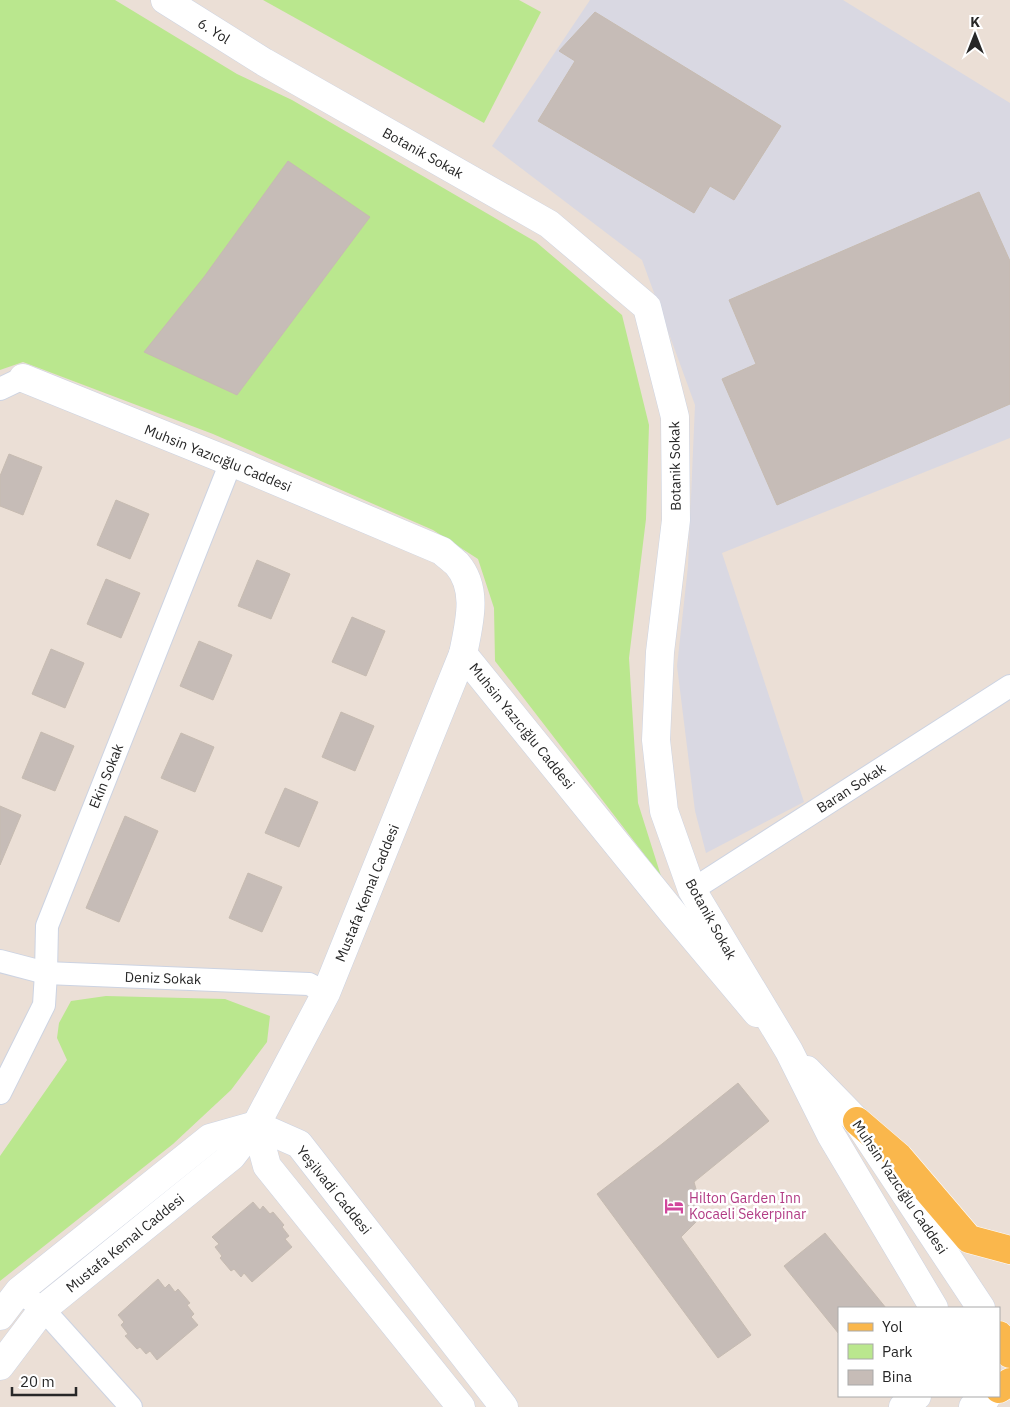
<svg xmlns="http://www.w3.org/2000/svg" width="1010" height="1407" viewBox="0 0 1010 1407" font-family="'IBM Plex Sans',sans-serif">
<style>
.industrial{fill:#d9d8e2}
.green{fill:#bae78e}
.building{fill:#c6bcb7;stroke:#c6bbb1}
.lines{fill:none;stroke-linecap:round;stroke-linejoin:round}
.minor-casing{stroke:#ccd3e2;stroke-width:24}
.tertiary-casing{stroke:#ccd3e2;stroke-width:29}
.secondary-casing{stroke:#ccd3e2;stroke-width:29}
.primary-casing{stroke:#fff;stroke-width:29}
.minor{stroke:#fff;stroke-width:22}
.tertiary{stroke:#fff;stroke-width:28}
.secondary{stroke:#fff;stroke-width:28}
.primary{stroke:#fab74c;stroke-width:28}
.labels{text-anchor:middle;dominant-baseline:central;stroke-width:5;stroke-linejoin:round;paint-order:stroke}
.street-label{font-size:14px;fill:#272727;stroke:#fff}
.hotel-label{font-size:14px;fill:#b23c85;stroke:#fff;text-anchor:start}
</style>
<rect width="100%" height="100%" fill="#ebdfd6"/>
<!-- industrial -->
<path class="industrial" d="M590 0H843L1010 103V438L722 553 804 802 706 853 695 811 677 666 688 566 695 405 642 260 492 146Z"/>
<!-- green -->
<g class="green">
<path d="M0 0H115L237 74 292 100 536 242 622 315 649 425 646 519 629 658 638 803 661 876 495 661 494 608 478 559 433 530 213 434 23 362 0 370Z"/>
<path d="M263 0H519L541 12 484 123Z"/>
<path d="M106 996 225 999 270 1016 267 1042 231 1090 173 1144 0 1281V1156L67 1060 57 1038 59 1023 71 1001Z"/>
</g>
<!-- building -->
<g class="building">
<path d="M595 12 781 126 734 200 710 186 694 213 538 121 575 61 559 51Z"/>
<path d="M288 161 370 217 237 395 144 352 204 277Z"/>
<path d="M979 192 1010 261V404L777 505 722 379 756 364 729 300Z"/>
<path d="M9 454 42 467 23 515 0 506V476Z"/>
<path d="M116 500 149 514 130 559 97 545Z"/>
<path d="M257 560 290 574 271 619 238 606Z"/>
<path d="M106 579 140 593 121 638 87 624Z"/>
<path d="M352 617 385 631 366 676 332 662Z"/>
<path d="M199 641 232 655 213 700 180 686Z"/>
<path d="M51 649 84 663 65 708 32 694Z"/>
<path d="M341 712 374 726 355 771 322 757Z"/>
<path d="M41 732 74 746 55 791 22 778Z"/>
<path d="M181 733 214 747 195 792 161 778Z"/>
<path d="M285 788 318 802 299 847 265 833Z"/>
<path d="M0 806 21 815 0 865Z"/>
<path d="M125 816 158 831 119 922 86 908Z"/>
<path d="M248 873 282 887 262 932 229 918Z"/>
<path d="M738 1083 769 1121 694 1182 698 1196V1209L696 1222 681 1237 751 1335 718 1358 597 1194 662 1144Z"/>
<path d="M253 1202 260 1210 263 1206 270 1214 273 1212 284 1225 282 1227 289 1236 285 1239 292 1247 252 1282 244 1273 241 1277 234 1269 231 1271 220 1258 222 1256 215 1247 219 1244 212 1237Z"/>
<path d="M825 1233 886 1308H839V1334L784 1266Z"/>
<path d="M158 1279 165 1288 169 1284 175 1292 178 1289 190 1303 187 1305 194 1314 191 1317 198 1325 157 1360 150 1351 146 1354 140 1347 137 1349 125 1336 128 1334 121 1325 124 1322 118 1315Z"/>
</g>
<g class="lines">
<!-- minor casing -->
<g class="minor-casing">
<g id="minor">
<path d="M0 389 23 378"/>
<path d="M692 890 1010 686"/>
<path d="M0 961 46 973 309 984 326 993"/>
<path d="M0 1093 44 1005 46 973 47 926 231 462"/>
<path d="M29 1299 43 1309 131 1407"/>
</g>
</g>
<!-- tertiary casing -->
<g class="tertiary-casing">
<g id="tertiary">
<path d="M23 378 231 462 442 551C446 555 452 559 457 564 479 589 469 624 463 654L673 913 757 1013"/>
<path d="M256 1125 299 1144 504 1407"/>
<path d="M256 1125 267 1166 461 1407"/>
<path d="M0 1316 19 1291 210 1138 256 1125"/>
<path d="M0 1366 43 1309 232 1156 256 1125 326 993 463 654"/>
<path d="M903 1407 917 1396"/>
<path d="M973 1407 986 1398"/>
</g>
</g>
<!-- secondary casing -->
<g class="secondary-casing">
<g id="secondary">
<path d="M165 0 264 62 549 224 647 307 675 417 676 520 660 652 656 740 664 811 692 890 789 1051 831 1135 934 1308"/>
<path d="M807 1070 857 1121 981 1308"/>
</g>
</g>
<!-- primary casing -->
<g class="primary-casing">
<g id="primary">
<path d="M857 1121 899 1157 969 1239 1010 1250"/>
<path d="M999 1335 1010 1354"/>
<path d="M999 1389 1010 1382"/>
</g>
</g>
<!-- minor -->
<use href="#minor" class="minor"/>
<!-- tertiary -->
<use href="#tertiary" class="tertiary"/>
<!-- secondary -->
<use href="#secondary" class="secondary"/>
<!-- primary -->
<use href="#primary" class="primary"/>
</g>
<!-- icons -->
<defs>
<g id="hotel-bare" transform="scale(1.5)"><path d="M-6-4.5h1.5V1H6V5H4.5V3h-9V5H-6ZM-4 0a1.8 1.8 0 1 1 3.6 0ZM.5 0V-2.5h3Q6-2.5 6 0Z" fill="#d1479c" stroke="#fff" stroke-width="2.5" paint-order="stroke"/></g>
</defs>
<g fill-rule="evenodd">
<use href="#hotel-bare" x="674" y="1206"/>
</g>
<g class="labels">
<!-- street labels -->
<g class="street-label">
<text transform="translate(214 31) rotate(32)">6. Yol</text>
<text transform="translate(423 153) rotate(29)">Botanik Sokak</text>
<text transform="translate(218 458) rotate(22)">Muhsin Yazıcığlu Caddesi</text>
<text transform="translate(675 466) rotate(-91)">Botanik Sokak</text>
<text transform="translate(522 726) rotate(51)">Muhsin Yazıcığlu Caddesi</text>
<text transform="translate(106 776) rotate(-68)">Ekin Sokak</text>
<text transform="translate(851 788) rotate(-33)">Baran Sokak</text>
<text transform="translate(367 893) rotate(-68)">Mustafa Kemal Caddesi</text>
<text transform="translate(711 919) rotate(61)">Botanik Sokak</text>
<text transform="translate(163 978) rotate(2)">Deniz Sokak</text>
<text transform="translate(900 1187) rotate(56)">Muhsin Yazıcığlu Caddesi</text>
<text transform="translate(334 1190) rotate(51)">Yeşilvadi Caddesi</text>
<text transform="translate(125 1243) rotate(-39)">Mustafa Kemal Caddesi</text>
</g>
<!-- hotel labels -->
<g class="hotel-label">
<text x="689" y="1198">Hilton Garden Inn<tspan x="689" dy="16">Kocaeli Sekerpinar</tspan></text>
</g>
</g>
<!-- legend -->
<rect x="838" y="1307" width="162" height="90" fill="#ffffff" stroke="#a9a9a9"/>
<rect x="848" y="1323" width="25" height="8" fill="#fab74c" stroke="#a9a9a9"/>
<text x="882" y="1332" font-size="15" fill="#272727">Yol</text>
<rect x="848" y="1344" width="25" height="15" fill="#bae78e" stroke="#a9a9a9"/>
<text x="882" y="1357" font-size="15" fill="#272727">Park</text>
<rect x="848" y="1370" width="25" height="15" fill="#c6bcb7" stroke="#a9a9a9"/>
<text x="882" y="1382" font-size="15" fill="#272727">Bina</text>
<!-- north arrow -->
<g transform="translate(975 35)" stroke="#ffffff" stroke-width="4" paint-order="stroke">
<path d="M0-4L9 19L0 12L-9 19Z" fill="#272727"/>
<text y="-8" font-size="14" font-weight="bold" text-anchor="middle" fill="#272727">K</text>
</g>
<!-- scale -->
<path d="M12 1387v8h64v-8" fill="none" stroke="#272727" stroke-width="2.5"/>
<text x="20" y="1387" font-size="15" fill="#272727" stroke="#ffffff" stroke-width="4" paint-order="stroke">20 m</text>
</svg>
